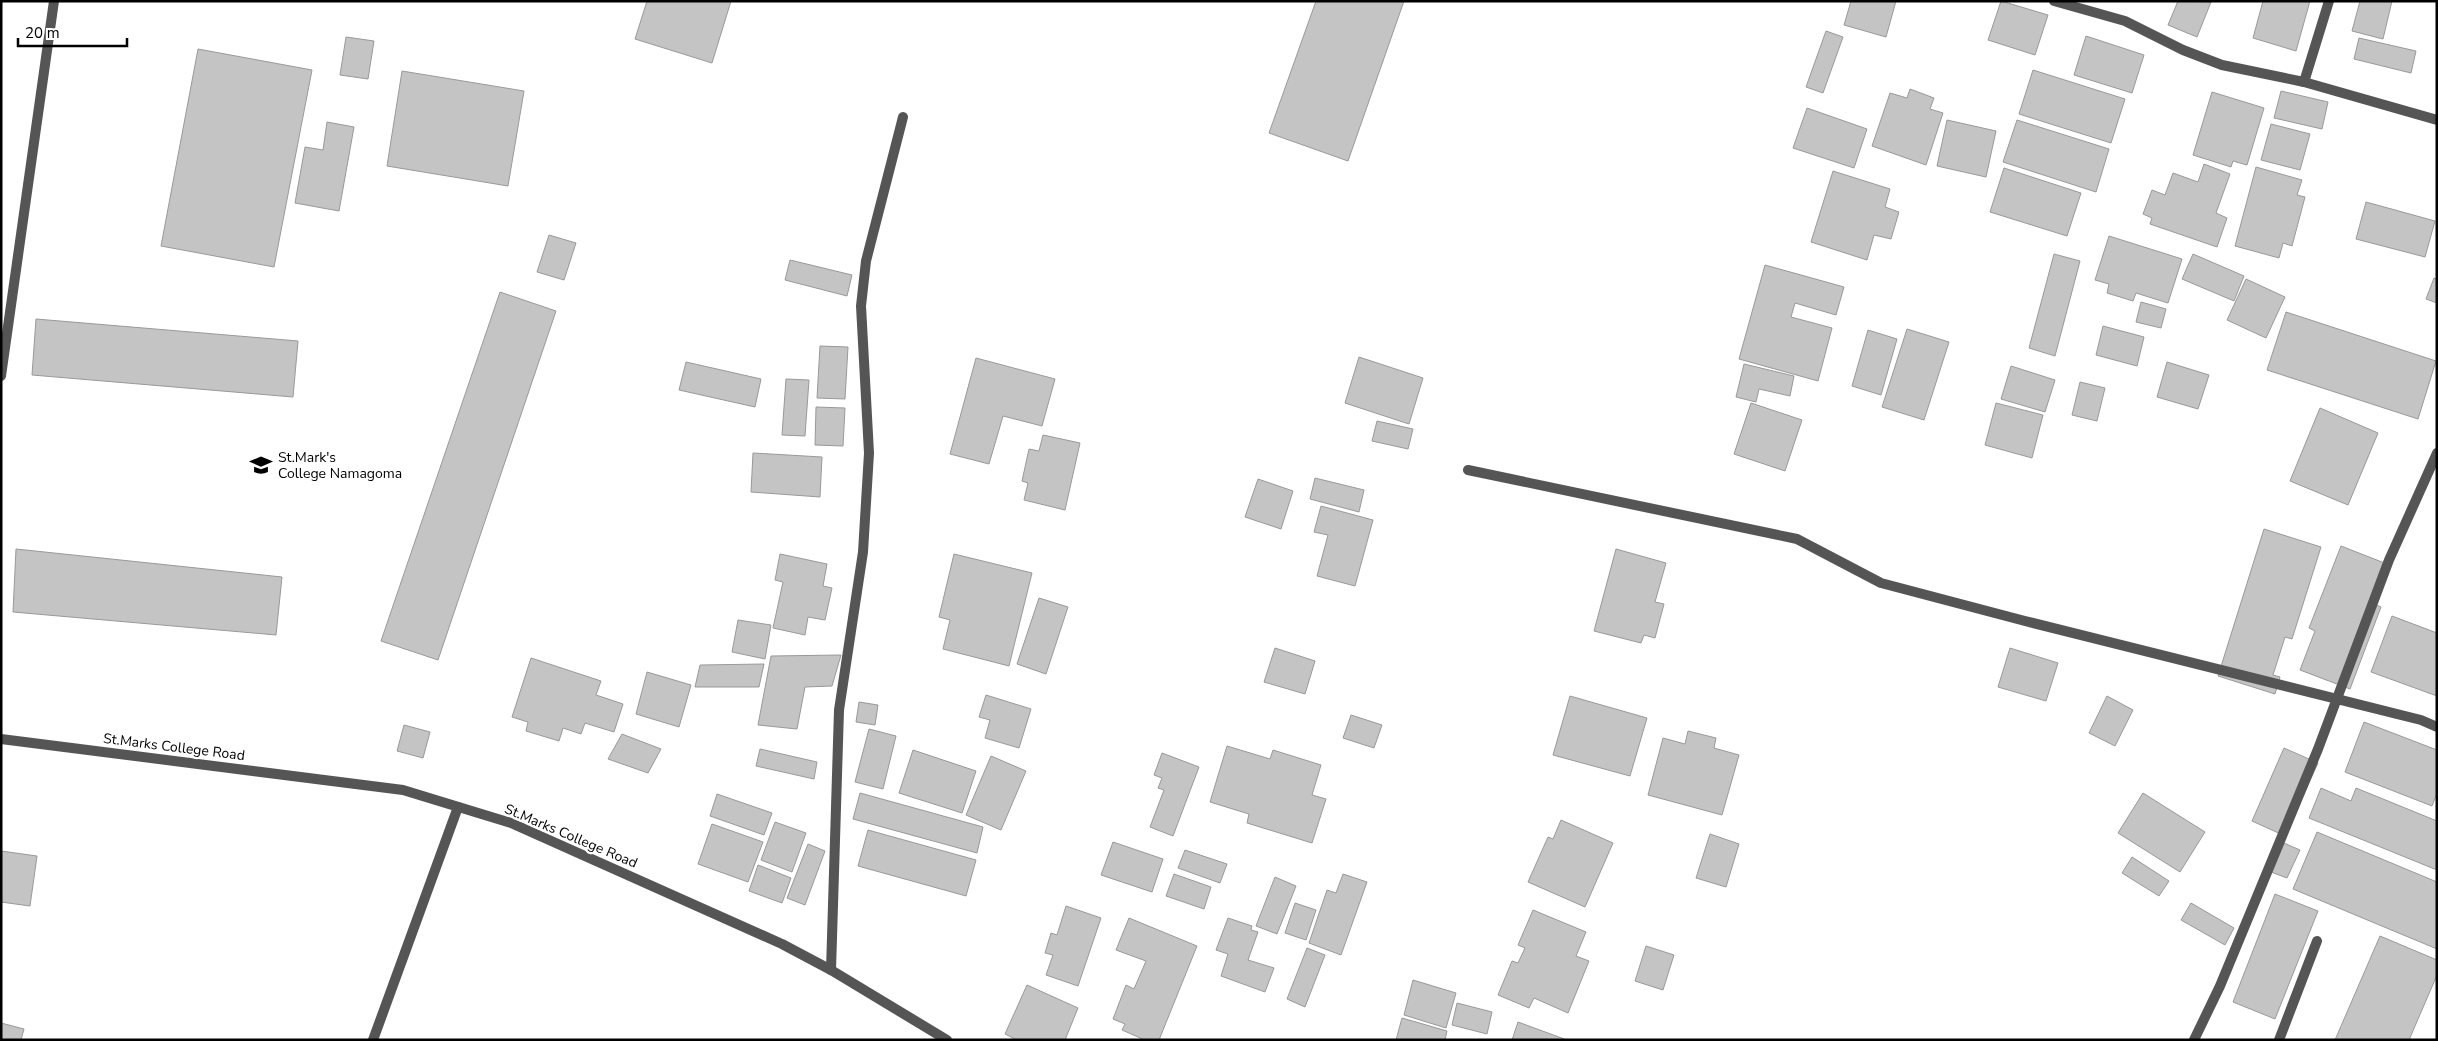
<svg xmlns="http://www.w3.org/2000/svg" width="2438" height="1041" viewBox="0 0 2438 1041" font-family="'Nunito Sans',sans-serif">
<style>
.building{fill:#c4c4c4;stroke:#999}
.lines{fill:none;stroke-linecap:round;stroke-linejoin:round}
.service{stroke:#555;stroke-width:10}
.minor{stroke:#555;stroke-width:10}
.labels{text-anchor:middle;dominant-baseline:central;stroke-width:4.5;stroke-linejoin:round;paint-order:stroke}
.poi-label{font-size:14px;fill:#000;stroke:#fff;text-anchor:start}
.street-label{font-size:14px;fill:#000;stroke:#fff}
</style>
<rect width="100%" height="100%" fill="#fff"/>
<!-- building -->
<g class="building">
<path d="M647 1H731L712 63 635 39Z"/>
<path d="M1316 1H1404L1348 161 1269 133Z"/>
<path d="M1851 1H1896L1886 37 1844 25Z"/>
<path d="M2001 1 2048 15 2035 55 1988 40Z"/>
<path d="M2178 1 2211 2 2197 37 2168 25Z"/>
<path d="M2263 1H2310L2296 51 2253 38Z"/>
<path d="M2360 1H2392L2383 39 2352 31Z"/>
<path d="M1826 31 1843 37 1823 93 1806 87Z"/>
<path d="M2086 36 2144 55 2132 93 2074 75Z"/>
<path d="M346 37 374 41 368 79 340 75Z"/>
<path d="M2359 38 2416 51 2411 73 2354 59Z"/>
<path d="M198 49 312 70 274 267 161 246Z"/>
<path d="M2033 70 2125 99 2111 143 2019 114Z"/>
<path d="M402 71 524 91 508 186 387 166Z"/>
<path d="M1910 89 1934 98 1930 109 1943 113 1926 165 1872 146 1890 93 1907 98Z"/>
<path d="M2281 91 2328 102 2322 129 2274 118Z"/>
<path d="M2212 92 2264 108 2247 165 2233 161 2231 167 2193 155Z"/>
<path d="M1807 108 1867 129 1854 168 1793 148Z"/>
<path d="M1947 120 1996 131 1986 177 1937 166Z"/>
<path d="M2017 120 2109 149 2096 192 2003 162Z"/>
<path d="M327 122 354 127 339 211 295 203 305 147 323 150Z"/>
<path d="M2271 124 2310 134 2300 170 2261 160Z"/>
<path d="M2204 164 2230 174 2216 213 2227 218 2217 247 2150 224 2152 218 2143 214 2152 190 2165 195 2173 173 2198 182Z"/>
<path d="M2256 167 2302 180 2297 195 2305 197 2292 246 2283 243 2279 258 2235 246Z"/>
<path d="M2004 168 2081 193 2067 236 1990 212Z"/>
<path d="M1833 171 1890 189 1885 207 1899 212 1891 239 1874 235 1867 260 1811 242Z"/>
<path d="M2366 202 2435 221 2425 257 2356 239Z"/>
<path d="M549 235 576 243 564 280 537 272Z"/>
<path d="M2109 236 2182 259 2168 303 2136 293 2133 301 2107 293 2109 284 2095 280Z"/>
<path d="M2054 254 2080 261 2055 356 2029 348Z"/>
<path d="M2193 254 2244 276 2234 301 2182 279Z"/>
<path d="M790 260 852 275 847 296 785 280Z"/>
<path d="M1765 265 1844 287 1836 315 1795 303 1791 317 1832 328 1818 381 1739 359Z"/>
<path d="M2434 278 2437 279V303L2426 299Z"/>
<path d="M2246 279 2285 297 2266 338 2227 320Z"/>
<path d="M500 292 556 311 438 660 381 641Z"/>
<path d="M2141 302 2166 309 2161 328 2136 322Z"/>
<path d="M2286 312 2436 361 2418 419 2267 370Z"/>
<path d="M36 319 298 341 293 397 32 375Z"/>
<path d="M2103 326 2144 337 2137 366 2096 355Z"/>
<path d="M1907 329 1949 342 1924 420 1882 407Z"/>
<path d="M1868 330 1897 339 1881 395 1852 386Z"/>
<path d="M820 346 848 347 845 399 817 398Z"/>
<path d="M1359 357 1423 378 1409 424 1345 403Z"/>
<path d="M976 358 1055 379 1042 426 1003 416 989 464 950 454Z"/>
<path d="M686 362 761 379 755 407 679 390Z"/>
<path d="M2167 362 2209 375 2198 409 2157 397Z"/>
<path d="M1744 364 1794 376 1790 396 1759 389 1756 402 1736 397Z"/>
<path d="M2011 366 2055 380 2045 412 2001 399Z"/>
<path d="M786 379 809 380 805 436 782 435Z"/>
<path d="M2080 382 2105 388 2097 421 2072 415Z"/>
<path d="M1751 403 1802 420 1785 471 1734 454Z"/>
<path d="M1996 403 2043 415 2032 458 1985 445Z"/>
<path d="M816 407 845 408 843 446 815 445Z"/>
<path d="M2320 408 2378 433 2348 505 2290 481Z"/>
<path d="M1377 421 1413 429 1408 449 1372 441Z"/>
<path d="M1043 435 1080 443 1065 510 1024 500 1028 483 1022 481 1029 449 1039 451Z"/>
<path d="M753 453 822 457 820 497 751 492Z"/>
<path d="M1315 478 1364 490 1359 512 1310 499Z"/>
<path d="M1258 479 1293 491 1281 529 1245 517Z"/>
<path d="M1321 506 1373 520 1355 586 1317 576 1328 535 1314 532Z"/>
<path d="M2264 529 2321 547 2292 639 2285 637 2273 675 2280 677 2275 694 2218 676Z"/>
<path d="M2341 546 2387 564 2372 603 2381 607 2350 689 2300 670 2315 631 2309 628Z"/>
<path d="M16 549 282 577 276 635 13 612Z"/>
<path d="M1616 549 1666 563 1655 602 1664 604 1655 638 1644 635 1641 643 1594 631Z"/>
<path d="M780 554 827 564 823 586 832 588 825 620 808 617 805 635 773 628 783 582 775 580Z"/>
<path d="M954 554 1032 573 1009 666 943 649 950 620 939 617Z"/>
<path d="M1039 598 1068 607 1046 674 1017 664Z"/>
<path d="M2392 616 2437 633V696L2371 672Z"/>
<path d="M738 620 771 625 765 659 732 652Z"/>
<path d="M1275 648 1315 661 1305 694 1264 682Z"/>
<path d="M2010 648 2058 663 2046 701 1998 687Z"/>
<path d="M841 655 832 686 805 687 797 729 758 725 771 656Z"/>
<path d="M531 658 601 681 596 695 623 704 614 732 585 723 581 734 563 728 559 741 526 731 528 722 512 717Z"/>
<path d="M764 664 759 687H695L700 665Z"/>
<path d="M647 672 691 685 679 727 636 714Z"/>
<path d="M986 695 1031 709 1019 748 985 738 990 720 979 717Z"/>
<path d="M1570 696 1647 718 1630 776 1553 755Z"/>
<path d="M2107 696 2133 710 2115 746 2089 733Z"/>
<path d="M859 702 878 705 875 725 856 722Z"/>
<path d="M1351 715 1382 725 1374 748 1343 738Z"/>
<path d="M2364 722 2437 750V793L2432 806 2345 772Z"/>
<path d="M404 725 430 732 423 758 397 751Z"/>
<path d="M869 729 896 736 883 789 855 782Z"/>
<path d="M1688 731 1716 738 1714 748 1739 755 1722 815 1648 795 1663 738 1685 744Z"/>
<path d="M622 734 661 749 648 773 608 759Z"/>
<path d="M1227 746 1270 759 1273 750 1321 765 1312 795 1326 799 1312 843 1247 823 1249 814 1210 802Z"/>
<path d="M2284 748 2318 763 2285 836 2252 821Z"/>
<path d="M760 749 817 762 814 779 756 766Z"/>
<path d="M913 750 976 771 962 813 899 793Z"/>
<path d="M1162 753 1199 767 1173 836 1150 827 1164 790 1158 788 1162 778 1154 775Z"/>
<path d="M991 756 1026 771 1001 830 966 815Z"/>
<path d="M2321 788 2351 801 2356 788 2437 821V870L2309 818Z"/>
<path d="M860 793 983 827 977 853 853 819Z"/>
<path d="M2143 793 2205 832 2180 872 2118 833Z"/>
<path d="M717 794 772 813 764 835 710 816Z"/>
<path d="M1561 820 1613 843 1585 907 1528 882 1548 837 1553 839Z"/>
<path d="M775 822 806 833 792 872 761 860Z"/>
<path d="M712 824 763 842 748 882 698 864Z"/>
<path d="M868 830 976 860 966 896 858 866Z"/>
<path d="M2317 832 2437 882V949L2293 889Z"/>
<path d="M1710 834 1739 844 1726 887 1696 878Z"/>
<path d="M1113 842 1163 859 1152 892 1101 875Z"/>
<path d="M2284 843 2300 850 2287 878 2271 872Z"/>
<path d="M808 844 825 851 805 905 787 898Z"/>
<path d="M1185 850 1227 864 1220 883 1178 868Z"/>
<path d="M1 851 37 856 30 906 1 902Z"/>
<path d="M2132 857 2169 881 2159 896 2122 873Z"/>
<path d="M758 865 791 878 782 903 749 891Z"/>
<path d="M1174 874 1211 887 1204 909 1166 896Z"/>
<path d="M1343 874 1367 882 1341 955 1309 943 1327 890 1336 893Z"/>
<path d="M1275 877 1296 886 1277 934 1256 926Z"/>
<path d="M2275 894 2318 911 2275 1019 2233 1002Z"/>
<path d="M1295 903 1316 910 1306 940 1285 933Z"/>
<path d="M2191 903 2234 928 2225 945 2181 920Z"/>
<path d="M1066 906 1101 918 1078 986 1046 975 1053 955 1045 953 1051 933 1057 935Z"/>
<path d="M1533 910 1586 932 1576 956 1589 961 1568 1013 1534 998 1529 1008 1498 995 1512 961 1518 963 1525 948 1518 945Z"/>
<path d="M1129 918 1197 946 1159 1040H1145L1122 1030 1125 1024 1113 1019 1126 985 1134 989 1146 961 1116 950Z"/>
<path d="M1228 918 1252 926 1251 930 1258 932 1248 960 1274 968 1265 992 1221 976 1228 954 1216 950Z"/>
<path d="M2380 936 2437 960V975L2409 1040H2335Z"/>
<path d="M1646 946 1674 955 1663 990 1635 981Z"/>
<path d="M1307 948 1325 955 1305 1007 1287 999Z"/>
<path d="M1413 980 1456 993 1446 1028 1404 1015Z"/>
<path d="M1027 985 1078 1008 1065 1040H1017L1005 1034Z"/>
<path d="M1457 1003 1492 1012 1487 1034 1452 1025Z"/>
<path d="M1402 1018 1447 1031 1445 1040H1396Z"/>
<path d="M1518 1022 1567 1040H1512Z"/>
<path d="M1 1023 24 1029 21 1040H1Z"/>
</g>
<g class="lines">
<!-- service -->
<path class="service" d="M2279 1040 2317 941"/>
<!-- minor -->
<g class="minor">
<path d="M2054 1 2125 21 2183 50 2222 65 2304 82 2437 120"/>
<path d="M2304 82 2329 1"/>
<path d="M1 376 54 1"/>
<path d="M1468 470 1797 539 1881 583 2025 621 2421 720 2437 727"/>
<path d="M1 739 403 790 511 823 782 944 831 970 947 1040"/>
<path d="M831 970 839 710 863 552 869 453 861 306 866 261 903 117"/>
<path d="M373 1040 458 807"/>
<path d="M2194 1040 2220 986 2318 749 2389 560 2437 453"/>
</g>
</g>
<!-- icons -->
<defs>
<g id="school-bare" transform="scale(1.725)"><path d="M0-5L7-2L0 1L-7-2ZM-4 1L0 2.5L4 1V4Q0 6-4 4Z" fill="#000" stroke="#fff" stroke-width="2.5" paint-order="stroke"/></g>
</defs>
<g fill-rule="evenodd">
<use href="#school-bare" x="261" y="465"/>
</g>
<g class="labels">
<!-- poi labels -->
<g class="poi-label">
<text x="278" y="457">St.Mark's<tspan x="278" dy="16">College Namagoma</tspan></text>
</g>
<!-- street labels -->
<g class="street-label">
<text transform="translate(174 747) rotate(7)">St.Marks College Road</text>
<text transform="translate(571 836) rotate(23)">St.Marks College Road</text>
</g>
</g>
<!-- border -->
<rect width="2438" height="1041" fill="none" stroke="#000000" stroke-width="5"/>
<!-- scale -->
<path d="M18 38v8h109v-8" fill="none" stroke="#000000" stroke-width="2.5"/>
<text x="25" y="38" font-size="15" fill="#000000" stroke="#ffffff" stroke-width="4" paint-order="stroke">20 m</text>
</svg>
